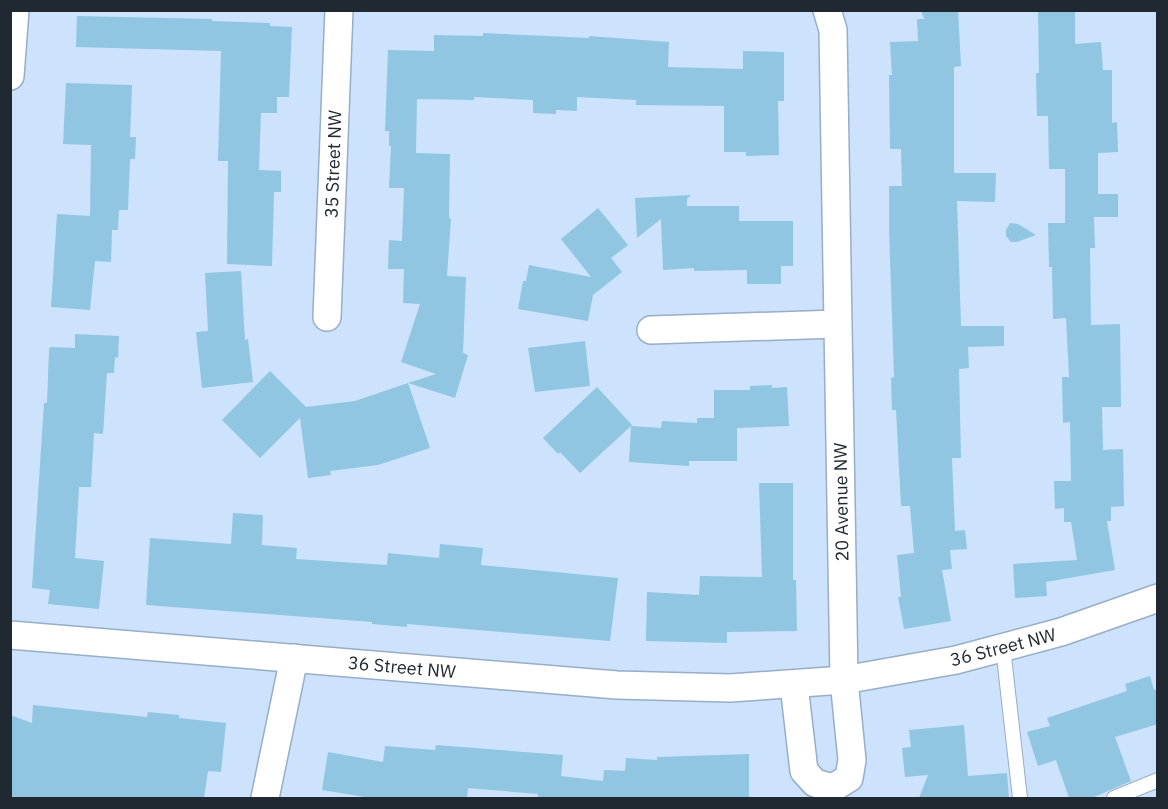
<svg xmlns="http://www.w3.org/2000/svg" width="1168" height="809" viewBox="0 0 1168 809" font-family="'IBM Plex Sans',sans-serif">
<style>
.building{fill:#90c6e2}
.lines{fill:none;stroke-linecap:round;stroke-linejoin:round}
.service-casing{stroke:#98adc6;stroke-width:16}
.minor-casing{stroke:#98adc6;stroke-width:30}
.service{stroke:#fff;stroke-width:14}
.minor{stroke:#fff;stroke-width:27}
.labels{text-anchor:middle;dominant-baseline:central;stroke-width:6;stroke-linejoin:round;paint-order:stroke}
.street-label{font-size:18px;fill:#202832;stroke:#fff}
</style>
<rect width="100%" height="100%" fill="#cce2fd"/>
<!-- building -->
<g class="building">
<path d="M921 10H958L961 66 954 67V173H996L995 202 957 201 961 326H1004V346L968 347 969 368 959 369 961 458H952L955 531 965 530 967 549 950 550 952 569 942 570 951 621 904 629 898 597H901L897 555 914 553 910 506H901L896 410H892L891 378 894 377 889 228V186H902L901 149H890L889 75H892L890 42 918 41 917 19H924Z"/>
<path d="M1038 10H1075V44L1101 42 1103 70H1112V123L1117 122 1118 152 1098 153V194H1118V217H1094L1095 248H1090L1091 325 1120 324 1121 407H1102L1103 450 1123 449 1124 506 1111 507V521H1107L1115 570 1046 582 1047 596 1015 598 1013 564 1077 560 1071 522H1064V508L1055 509 1054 481H1071L1070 422 1063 423 1062 377H1069L1066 318 1053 319 1052 267H1049L1048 223H1065V169H1049L1048 116H1037L1036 73H1039Z"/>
<path d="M77 16 212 19V21L270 23V26L292 27 289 97H277V113H261L259 170 281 171V192H274L272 266 227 264 228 161H218L221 51 76 47Z"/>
<path d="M483 33 589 38V36L669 42 668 67 743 69V51L784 52V101H778L779 155 746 156V152H724V106L636 105V100L577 97V111L556 110V114L533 113V100L474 97V100L417 99 416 153 450 154 449 218 451 219 447 276 466 277 463 353 468 355 455 398 408 383 436 374 401 362 420 304 403 303 404 269H388L389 240 402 241 404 188H389L391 146H389V131H385L388 50 434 51V35L483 36Z"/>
<path d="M66 83 132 85 130 137H136L135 159H130L128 210H119L118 230H112L111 262 95 261 90 310 51 307 57 214 90 216 91 145 63 144Z"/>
<path d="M691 195 687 199V206H739V221H793V266H781V284H747V270L694 271V268L663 270 661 219 637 238 635 198Z"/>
<path d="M598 208 628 245 611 258 622 272 593 295 588 321 518 309 523 281H526L529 265 591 277 561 239Z"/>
<path d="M1010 223 1018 224 1036 235 1017 242H1011L1006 236V230Z"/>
<path d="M241 271 245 340 248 339 253 382 202 388 196 332 208 331 205 273Z"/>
<path d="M75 334 119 336 118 358 115 357 114 373H107L103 434 94 433 91 487H79L75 558 104 561 99 609 48 604 50 590 32 588 44 403H47L49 350 50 347 75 348Z"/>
<path d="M585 341 590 386 535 392 528 348Z"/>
<path d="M270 371 306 407 355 401 408 383 430 448 378 465 330 471 331 475 308 478 300 418 260 458 222 420Z"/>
<path d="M772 385V388L787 387 789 426 737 428V461H689V466L629 462 631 426 661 428 662 421 697 423V418H714V390H750V386Z"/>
<path d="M597 387 632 425 580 473 560 452 558 454 543 438Z"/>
<path d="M759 483H793V580H796L797 631 727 632V643L646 641 647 592 699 595 700 576 762 577Z"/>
<path d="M233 513 263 515 262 545 297 548 296 559 387 565 388 553 439 558 440 544 483 548 481 565 618 578 610 641 407 624V627L372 624V622L146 605 150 538 231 544Z"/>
<path d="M1150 676 1154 690 1158 689V724L1115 737 1131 781 1092 798H1069L1056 760 1038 766 1027 732 1050 726 1047 718 1127 691 1125 684Z"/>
<path d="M33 705 147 717 148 712 179 715V718L226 723 221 772 208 771 204 798H25L10 797V715L32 723Z"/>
<path d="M964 725 968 776 1007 773 1009 798H919L928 775 905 777 902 748 911 747 909 730Z"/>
<path d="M436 745 563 755 561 776 603 781 604 770 625 771 626 758 657 760V757L749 754V798H538V794L468 788 467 798H371L322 790 328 752 383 762 385 746 435 750Z"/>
</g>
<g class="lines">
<!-- service casing -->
<g class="service-casing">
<g id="service">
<path d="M1003 648 1020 798"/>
<path d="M1114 798 1158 780"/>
</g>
</g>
<!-- minor casing -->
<g class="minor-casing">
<g id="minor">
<path d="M10 76 15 10"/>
<path d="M327 317 339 10"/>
<path d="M651 330 837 324"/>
<path d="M10 635 617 685 730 688 844 680 956 660 1061 632 1158 598"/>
<path d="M794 685 804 771 815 783 829 787 836 786 849 778 852 760 844 680 833 30 827 10"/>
<path d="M265 798 294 658"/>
</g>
</g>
<!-- service -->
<use href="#service" class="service"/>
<!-- minor -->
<use href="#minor" class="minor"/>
</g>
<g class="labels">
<!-- street labels -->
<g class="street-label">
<text transform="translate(333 164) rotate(-88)">35 Street NW</text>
<text transform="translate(841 502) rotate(-91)">20 Avenue NW</text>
<text transform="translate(1003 647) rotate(-14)">36 Street NW</text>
<text transform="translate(402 667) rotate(5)">36 Street NW</text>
</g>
</g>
<!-- border -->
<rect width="1168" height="809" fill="none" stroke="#202832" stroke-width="24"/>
</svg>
